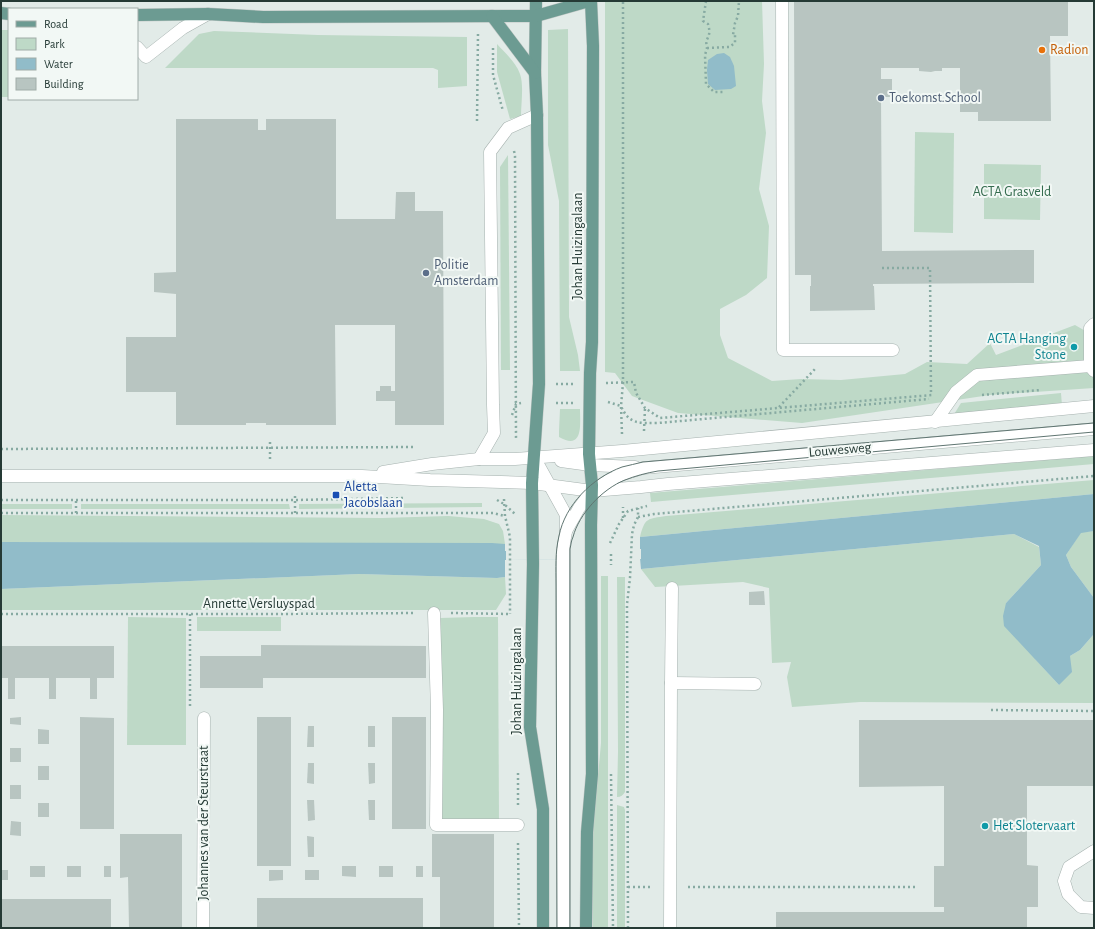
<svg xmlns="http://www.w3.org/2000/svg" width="1095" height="929" viewBox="0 0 1095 929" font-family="'Alegreya Sans',sans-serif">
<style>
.green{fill:#bed9c7}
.water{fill:#91bcc9}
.pier{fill:#e2ebe8}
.building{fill:#b8c5c1}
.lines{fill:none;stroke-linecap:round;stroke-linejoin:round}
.minor-casing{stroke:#a6b2af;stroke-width:13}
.major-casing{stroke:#c2c8c6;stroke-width:13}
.path{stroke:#87aaa2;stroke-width:2.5;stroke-dasharray:2 3;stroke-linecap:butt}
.minor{stroke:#fff;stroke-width:12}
.major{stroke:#6c9b92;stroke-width:12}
.tram{stroke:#5f7571;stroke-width:1}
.food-dot{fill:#e8710a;stroke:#f2f8f5;stroke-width:1.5}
.service-dot{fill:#5c6f8a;stroke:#f2f8f5;stroke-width:1.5}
.culture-dot{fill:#0f9aa8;stroke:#f2f8f5;stroke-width:1.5}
.transit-dot{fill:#1a4fb4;stroke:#f2f8f5;stroke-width:1.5}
.labels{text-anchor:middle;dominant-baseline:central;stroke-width:4;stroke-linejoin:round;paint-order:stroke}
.food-label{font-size:14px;fill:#c56008;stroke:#f2f8f5;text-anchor:start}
.service-label{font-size:14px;fill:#4e5e75;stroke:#f2f8f5;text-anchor:start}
.park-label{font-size:14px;fill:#346b4e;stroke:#f2f8f5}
.street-label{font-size:14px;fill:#253a35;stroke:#f2f8f5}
.culture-label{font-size:14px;fill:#0d838f;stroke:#f2f8f5;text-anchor:end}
.transit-label{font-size:14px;fill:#164399;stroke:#f2f8f5;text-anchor:start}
</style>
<rect width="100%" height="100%" fill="#e2ebe8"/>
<!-- green -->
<g class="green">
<path d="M605 1H762L764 64 762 101 766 133 759 189 769 226 767 278 746 295 720 309V335L728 358 772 381 801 379 841 380 905 374 927 362 967 364 990 343 996 355 1075 325 1094 336V388L990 395 802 423 678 413 632 396 615 373 605 372Z"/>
<path d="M568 29 569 317 578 355 580 371H560L559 201 548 145V30Z"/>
<path d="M1 30H9L8 97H1Z"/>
<path d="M214 31 318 35 467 37V86L438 88V70L433 68H165L199 34Z"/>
<path d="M497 44C505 53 516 62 520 74 524 85 521 104 521 116L510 119 497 72Z"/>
<path d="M915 132 954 133 953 233 914 232Z"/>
<path d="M508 155 510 370H501L500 167Z"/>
<path d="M984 164 1041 165 1040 220 984 219Z"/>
<path d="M1061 393 1062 406 953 416 961 403Z"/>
<path d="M560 409H580C580 424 584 451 559 437V431Z"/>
<path d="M1094 456V464L651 502 650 493Z"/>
<path d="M1094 480V494L640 537C645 517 648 519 666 516Z"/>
<path d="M482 503V507L299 509V504Z"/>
<rect x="1" y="504" width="71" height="5"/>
<path d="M81 504H289L290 509H81Z"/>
<path d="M1 515 382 518 448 516 484 519 499 524 503 531 505 544 1 542Z"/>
<path d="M1094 531V598L1071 567 1066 555 1081 532Z"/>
<path d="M1014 534 1039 547 1041 565 1006 603 1036 660 1059 685 1070 656 1080 650 1094 634V703L860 702 792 707 787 677 791 662 772 663 769 588 743 582 655 587 641 569Z"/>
<path d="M359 574 497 578 505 577 506 594 496 610H1V589Z"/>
<path d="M601 576H608V928H593V832L601 743Z"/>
<path d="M617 577H625V792C623 795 621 797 617 797L618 752Z"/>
<path d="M128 617 186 618V745H127Z"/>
<rect x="197" y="617" width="84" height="14"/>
<path d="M474 617H498L499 822 441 821 440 618Z"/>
<path d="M617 805 624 807 625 810V928H617Z"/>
</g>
<!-- water -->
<g class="water">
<path d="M724 53 730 57 734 66 736 86 731 89 715 90 708 84 707 70 708 60 717 54Z"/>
<path d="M1094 494V531L1081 533 1066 555 1071 567 1094 598V634L1080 650 1070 656 1072 672 1059 685 1004 626 1003 616 1006 603 1041 565 1039 546 1014 534 641 569 640 558 505 560V577L497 578 359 574 1 589V542L492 543 505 544V551L640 550V537Z"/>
</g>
<!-- pier -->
<path class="pier" d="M641 549V559L506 560V550Z"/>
<!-- building -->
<g class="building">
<path d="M794 1H1068V36H1050L1051 121H978V112H960V68H942V71H935L931 72 919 71V68H881V79H892V97H881L882 251 1034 250V283L873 284V286H874L875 310 810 311V286H811V275H795Z"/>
<path d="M176 119H258V130H266V119H336V219H395L396 192H415V211H443L444 425H395V401H376V391H380V386H391V391H395V325H335L336 425H266V423H246V425H176V392H126V337H176V294L154 292V273L176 272Z"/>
<path d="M764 591 765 605H749V592Z"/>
<path d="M261 645 426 646V678H263V688H200V656H261Z"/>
<path d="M1 646H114V678H97V699H90V678H56V699H49V678H15V699H8V678H1Z"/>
<path d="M21 717V725L10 724V718Z"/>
<path d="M80 717 114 718V829H80Z"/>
<rect x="257" y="717" width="34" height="149"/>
<rect x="392" y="717" width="34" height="112"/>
<path d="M859 720H1094V786H1027V865L1038 866V907H1027V928H776V912H944V907H934V866H944V786L859 787Z"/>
<path d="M308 726H314V747H307Z"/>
<rect x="368" y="726" width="7" height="21"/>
<path d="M38 729 49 730V744H38Z"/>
<rect x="10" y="748" width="11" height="14"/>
<path d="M308 763H314V784L307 783Z"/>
<path d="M368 763H375V783L369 784Z"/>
<rect x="38" y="766" width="11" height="14"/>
<rect x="10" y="785" width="11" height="14"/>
<path d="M307 800H314L315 820 308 821Z"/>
<path d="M368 800H375V820H369Z"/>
<rect x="38" y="803" width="11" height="14"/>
<path d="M11 821 21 822V836L10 835Z"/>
<path d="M120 834H182V928H129L128 877 120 878Z"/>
<path d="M432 834H494V928H440V877H432Z"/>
<path d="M307 836 314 837V857H308Z"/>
<rect x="30" y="866" width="15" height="11"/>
<rect x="67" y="866" width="14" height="11"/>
<rect x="104" y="866" width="7" height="11"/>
<path d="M342 866H356V877L342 876Z"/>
<rect x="379" y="866" width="14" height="11"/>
<rect x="416" y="866" width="7" height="11"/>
<rect x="1" y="870" width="7" height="10"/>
<path d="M269 870H283V880L269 881Z"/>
<rect x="305" y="870" width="14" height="10"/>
<rect x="257" y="898" width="166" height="30"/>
<rect x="1" y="899" width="110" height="29"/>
</g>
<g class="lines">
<!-- minor casing -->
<g class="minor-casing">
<g id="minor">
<path d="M782 1 783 350H893"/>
<path d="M137 47 146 57 183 28 208 14"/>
<path d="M1094 324 1090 328V366L1094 371"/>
<path d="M935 422 956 392 977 375 1090 366"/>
<path d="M534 457 566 515V531L563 550V928"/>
<path d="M479 459 494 433 493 405 490 152 508 128 537 115"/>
<path d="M561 461 590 465 635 467"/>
<path d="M383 472 432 464 479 459H515L622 451 1094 406"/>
<path d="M1 476H362L430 480 532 483 592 491 641 487 668 484 1094 450"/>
<path d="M566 531 579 508 592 491 609 480 623 474 643 468 1094 429"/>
<path d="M434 613 437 710 436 825H518"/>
<path d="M671 683 672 588"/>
<path d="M1094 851 1069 867 1064 881 1068 894 1081 907 1094 908"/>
<path d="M203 928 204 718"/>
<path d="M670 928 671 683 755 684"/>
</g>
</g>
<!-- major casing -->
<g class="major-casing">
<g id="major">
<path d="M536 1 535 73 537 115 539 384 532 483 533 564 530 727 543 809V928"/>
<path d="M1 13 9 14"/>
<path d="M137 15 208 14 263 17 536 16 589 1"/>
<path d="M492 16 535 73"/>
<path d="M586 928 587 832 592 774 591 525 592 485 589 454 590 373 592 342 593 46 591 1"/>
</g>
</g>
<!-- path -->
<g class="path">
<path d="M706 1 703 21 708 24C710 31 710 35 706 41L707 48 705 55 706 84 714 92H724"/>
<path d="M493 48V75L503 111"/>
<path d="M707 48 729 47 735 43V35H733L735 23 738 16 739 1"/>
<path d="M477 121 478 33"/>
<path d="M514 151 515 155 516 438"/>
<path d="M882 268H930L931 395"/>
<path d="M606 383 634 382 636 393 645 408 660 418 932 395"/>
<path d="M556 384H573"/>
<path d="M982 395 1041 390"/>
<path d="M608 402 621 406C629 425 640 423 658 423L929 399"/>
<path d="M556 403H573"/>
<path d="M779 407 815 369"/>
<path d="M512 415 516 404 521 403"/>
<path d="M644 431 645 408"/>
<path d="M622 434 621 406 623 383V1"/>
<path d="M1 449 416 447"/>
<path d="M270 459V439"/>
<path d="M504 499 505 516 510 537V614"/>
<path d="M1 500H295L406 498"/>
<path d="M497 500 504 504 515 514"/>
<path d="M1 513H493L505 516"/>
<path d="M76 513V500"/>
<path d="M295 513V493"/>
<path d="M638 517 654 514 1094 476"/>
<path d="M623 518V507"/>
<path d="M610 543 619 524 628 511 647 506"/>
<path d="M611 554V565"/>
<path d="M451 613 510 614"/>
<path d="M1 614H276L416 613"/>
<path d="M190 614V706"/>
<path d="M991 710 1094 711"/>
<path d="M518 773V808"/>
<path d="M611 774 613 928"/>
<path d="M518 843 519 928"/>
<path d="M628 887H653"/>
<path d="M688 887H918"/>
<path d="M628 928 627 604 630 578 632 534 634 525 638 517V508"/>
</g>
<!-- minor -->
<use href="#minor" class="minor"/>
<!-- major -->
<use href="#major" class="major"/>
<!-- tram -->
<g class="tram">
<path d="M557 928 556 585C556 569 555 552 559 536 565 505 592 478 622 467 629 465 636 464 643 462L1094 423"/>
<path d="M570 928V549C571 545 571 541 573 537 579 514 602 489 625 480 635 476 646 473 658 471L1094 432"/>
</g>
</g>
<!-- markers -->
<circle class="food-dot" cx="1042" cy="50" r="4"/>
<g class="service-dot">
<circle cx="881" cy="98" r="4"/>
<circle cx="426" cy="273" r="4"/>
</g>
<g class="culture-dot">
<circle cx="1074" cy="347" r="4"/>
<circle cx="985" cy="826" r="4"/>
</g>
<rect class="transit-dot" x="332" y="491" width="8" height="8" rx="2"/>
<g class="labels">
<!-- food labels -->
<g class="food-label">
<text x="1050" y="50">Radion</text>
</g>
<!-- service labels -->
<g class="service-label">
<text x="889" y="98">Toekomst.School</text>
<text x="434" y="265">Politie<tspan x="434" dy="16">Amsterdam</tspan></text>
</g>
<!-- park labels -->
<g class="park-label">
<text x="1012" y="192">ACTA Grasveld</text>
</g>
<!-- street labels -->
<g class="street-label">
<text transform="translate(578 246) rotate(-90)">Johan Huizingalaan</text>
<text transform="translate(840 450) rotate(-5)">Louwesweg</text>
<text x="259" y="604">Annette Versluyspad</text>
<text transform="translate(517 681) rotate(-90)">Johan Huizingalaan</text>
<text transform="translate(204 823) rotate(-90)">Johannes van der Steurstraat</text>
</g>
<!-- culture labels -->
<g class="culture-label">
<text x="1066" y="339">ACTA Hanging<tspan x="1066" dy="16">Stone</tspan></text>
<text x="993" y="826" text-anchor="start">Het Slotervaart</text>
</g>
<!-- transit labels -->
<g class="transit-label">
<text x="344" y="487">Aletta<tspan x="344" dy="16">Jacobslaan</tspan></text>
</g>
</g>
<!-- border -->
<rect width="1095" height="929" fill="none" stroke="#253a35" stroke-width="4"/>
<!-- legend -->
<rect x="8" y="8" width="130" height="92" fill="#f2f8f5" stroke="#a0aca8"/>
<rect x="16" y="21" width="20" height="6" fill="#6c9b92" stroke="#a0aca8"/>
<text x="44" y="28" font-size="12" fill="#253a35">Road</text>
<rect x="16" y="38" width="20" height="12" fill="#bed9c7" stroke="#a0aca8"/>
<text x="44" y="48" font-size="12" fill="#253a35">Park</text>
<rect x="16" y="58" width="20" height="12" fill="#91bcc9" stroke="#a0aca8"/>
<text x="44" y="68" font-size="12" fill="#253a35">Water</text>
<rect x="16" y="78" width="20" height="12" fill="#b8c5c1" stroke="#a0aca8"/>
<text x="44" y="88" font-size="12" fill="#253a35">Building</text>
</svg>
